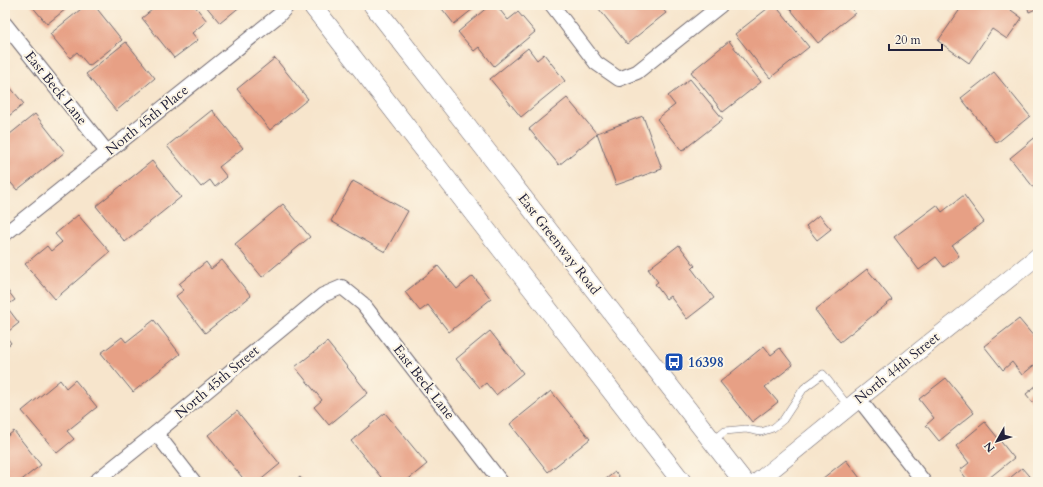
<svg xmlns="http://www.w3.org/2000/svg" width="1043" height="487" viewBox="0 0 1043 487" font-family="Cardo,serif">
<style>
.building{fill:#e7a085}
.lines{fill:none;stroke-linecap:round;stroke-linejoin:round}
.service-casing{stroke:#6d666e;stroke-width:8}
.minor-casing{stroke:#6d666e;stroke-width:16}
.tertiary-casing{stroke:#6d666e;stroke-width:18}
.secondary-casing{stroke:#6d666e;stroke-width:20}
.service{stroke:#fff;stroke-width:7}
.minor{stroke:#fff;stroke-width:14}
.tertiary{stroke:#fff;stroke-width:17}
.secondary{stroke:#fff;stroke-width:19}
.labels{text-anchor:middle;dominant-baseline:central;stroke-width:4;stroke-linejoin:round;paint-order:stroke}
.street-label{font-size:14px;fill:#22223b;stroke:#fcf5e5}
.transit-label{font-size:14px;font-weight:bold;fill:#164399;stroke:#fcf5e5;text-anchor:start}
</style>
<rect width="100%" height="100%" fill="#fcf5e5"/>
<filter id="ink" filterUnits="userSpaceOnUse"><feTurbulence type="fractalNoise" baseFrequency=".025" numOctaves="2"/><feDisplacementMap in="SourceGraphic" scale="8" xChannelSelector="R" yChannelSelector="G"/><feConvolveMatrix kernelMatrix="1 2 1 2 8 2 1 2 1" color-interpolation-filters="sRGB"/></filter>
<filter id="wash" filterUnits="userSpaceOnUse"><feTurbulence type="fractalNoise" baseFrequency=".012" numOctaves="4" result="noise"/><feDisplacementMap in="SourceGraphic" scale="16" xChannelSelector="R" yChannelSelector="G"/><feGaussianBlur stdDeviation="0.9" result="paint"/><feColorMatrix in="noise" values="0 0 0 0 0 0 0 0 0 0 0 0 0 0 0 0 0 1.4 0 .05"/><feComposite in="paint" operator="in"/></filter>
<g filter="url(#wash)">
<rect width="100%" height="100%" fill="#f7e5cc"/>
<g id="blocks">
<!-- building -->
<g class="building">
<path d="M31 5H71L47 24Z"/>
<path d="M86 5H94L122 40 89 66 77 52 70 58 50 34Z"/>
<path d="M158 5H194L207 21 192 33 198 40 174 58 142 18Z"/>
<path d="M205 5H242L220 23Z"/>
<path d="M439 5H478L454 24Z"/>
<path d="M490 5H496L508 20 518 12 535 32 494 66 479 47 474 51 458 32Z"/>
<path d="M604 5H659L666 13 627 44 599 9Z"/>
<path d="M772 5H775L809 47 770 78 735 34Z"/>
<path d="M787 5H848L855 13 818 43Z"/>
<path d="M963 5H1004L1022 18 1007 39 992 29 969 63 938 41Z"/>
<path d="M1027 5H1038V8L1029 12Z"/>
<path d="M729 41 761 82 723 112 691 72Z"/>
<path d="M126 42 155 78 116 111 86 74Z"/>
<path d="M528 48 537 60 544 54 565 81 521 117 490 79Z"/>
<path d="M275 58 308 99 270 130 237 89Z"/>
<path d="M994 72 1030 116 997 143 961 98Z"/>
<path d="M690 79 723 119 682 151 657 119 675 105 668 96Z"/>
<path d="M5 81 24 104 5 119Z"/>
<path d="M567 98 597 134 559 165 529 129Z"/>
<path d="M212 110 243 148 219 167 227 177 215 187 210 180 201 187 167 146Z"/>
<path d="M35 114 65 152 17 190 5 176V168L10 165 5 159V138Z"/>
<path d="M643 116 662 169 616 185 597 133Z"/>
<path d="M1038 135V193L1010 158Z"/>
<path d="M152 161 181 197 125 242 96 206Z"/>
<path d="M353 181 408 211 385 252 331 221Z"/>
<path d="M964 195 984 222 952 246 959 256 944 267 936 257 919 270 894 237 937 205 942 212Z"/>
<path d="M283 204 310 237 262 277 235 244Z"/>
<path d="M78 215 110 252 55 299 25 264 47 246 51 251 62 242 55 234Z"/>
<path d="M819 215 831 229 817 240 806 226Z"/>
<path d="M679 245 695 266 692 269 714 298 687 319 670 296 666 299 655 284 658 282 648 269Z"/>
<path d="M222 260 251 296 205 333 176 296 184 290 179 284 206 262 211 269Z"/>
<path d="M438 266 457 289 473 276 491 299 449 332 428 305 420 311 405 292Z"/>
<path d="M867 269 892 300 840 342 815 310Z"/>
<path d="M5 287 15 300 6 306 19 323 5 334Z"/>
<path d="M1019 319 1035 338 1038 335V362L1022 375 1012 362 1003 370 984 346Z"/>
<path d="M154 320 180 354 133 392 101 353 122 337 126 342Z"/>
<path d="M490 331 523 373 496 395 486 383 480 388 456 359Z"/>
<path d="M5 335 11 343 5 348Z"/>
<path d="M327 342 368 393 329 425 314 407 322 400 295 367Z"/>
<path d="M764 346 771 355 780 348 793 365 765 387 778 402 752 422 720 382Z"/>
<path d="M946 378 974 413 939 441 926 425 934 418 919 399Z"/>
<path d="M60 380 66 388 75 380 97 407 67 431 74 439 57 453 22 411Z"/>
<path d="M1038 384V409L1026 394Z"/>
<path d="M551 391 590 439 548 472 510 424Z"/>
<path d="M237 411 280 464 258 482H246L208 435Z"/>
<path d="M385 413 427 464 405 482H385L351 441Z"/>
<path d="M985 422 1014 458 984 482H969L960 470 969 463 956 446Z"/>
<path d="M14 431 41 465 19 482H5V438Z"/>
<path d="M846 460 863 482H818Z"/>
<path d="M1022 468 1034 482H1005Z"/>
<path d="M615 472 623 482H602Z"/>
<path d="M300 477 304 482H294Z"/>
</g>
</g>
</g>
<g filter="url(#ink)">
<use href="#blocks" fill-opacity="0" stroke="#6d666e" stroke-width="1"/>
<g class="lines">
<!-- service casing -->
<g class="service-casing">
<path id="service" d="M713 441 725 431 746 429 761 432 773 428 783 420 804 388 823 374 849 407"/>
</g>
<!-- minor casing -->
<g class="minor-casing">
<g id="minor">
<path d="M552 5 596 63 619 79 637 72 721 5"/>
<path d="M5 24 107 152"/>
<path d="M5 234 279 15 288 5"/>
<path d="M859 399 924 482"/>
<path d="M156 433 194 482"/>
<path d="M95 482 156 433 323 295 342 287 363 304 501 482"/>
</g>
</g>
<!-- tertiary casing -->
<g class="tertiary-casing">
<path id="tertiary" d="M757 482 859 399 1038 256"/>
</g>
<!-- secondary casing -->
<g class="secondary-casing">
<g id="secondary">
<path d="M312 5 682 482"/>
<path d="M373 5 744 482"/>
</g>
</g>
<!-- service -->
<use href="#service" class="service"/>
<!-- minor -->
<use href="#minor" class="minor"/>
<!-- tertiary -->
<use href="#tertiary" class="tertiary"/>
<!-- secondary -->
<use href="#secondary" class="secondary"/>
</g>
</g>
<!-- icons -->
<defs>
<g id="bus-square" transform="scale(1)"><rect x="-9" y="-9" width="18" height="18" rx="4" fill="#1a4fb4" stroke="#fcf5e5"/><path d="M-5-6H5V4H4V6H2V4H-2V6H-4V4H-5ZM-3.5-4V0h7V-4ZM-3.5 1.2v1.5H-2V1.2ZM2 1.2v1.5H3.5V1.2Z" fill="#fff"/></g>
</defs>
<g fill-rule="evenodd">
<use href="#bus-square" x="674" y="362"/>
</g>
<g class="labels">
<!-- street labels -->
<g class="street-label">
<text transform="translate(56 88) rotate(51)">East Beck Lane</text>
<text transform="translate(147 120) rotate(-39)">North 45th Place</text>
<text transform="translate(559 244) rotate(52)">East Greenway Road</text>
<text transform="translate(897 368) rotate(-39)">North 44th Street</text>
<text transform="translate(217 382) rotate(-40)">North 45th Street</text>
<text transform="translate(424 382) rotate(52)">East Beck Lane</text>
</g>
<!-- transit labels -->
<g class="transit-label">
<text x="688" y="362">16398</text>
</g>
</g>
<!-- margin -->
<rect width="1043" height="487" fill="none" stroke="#fcf5e5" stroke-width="20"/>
<!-- north arrow -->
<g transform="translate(997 441) rotate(231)" stroke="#fcf5e5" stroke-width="3" paint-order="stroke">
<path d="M0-3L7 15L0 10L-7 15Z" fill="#22223b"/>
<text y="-6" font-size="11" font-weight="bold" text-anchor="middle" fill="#22223b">N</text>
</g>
<!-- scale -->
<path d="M889 44v6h53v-6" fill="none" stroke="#22223b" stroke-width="2"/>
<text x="895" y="44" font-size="12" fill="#22223b" stroke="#fcf5e5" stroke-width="3" paint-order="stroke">20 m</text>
</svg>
